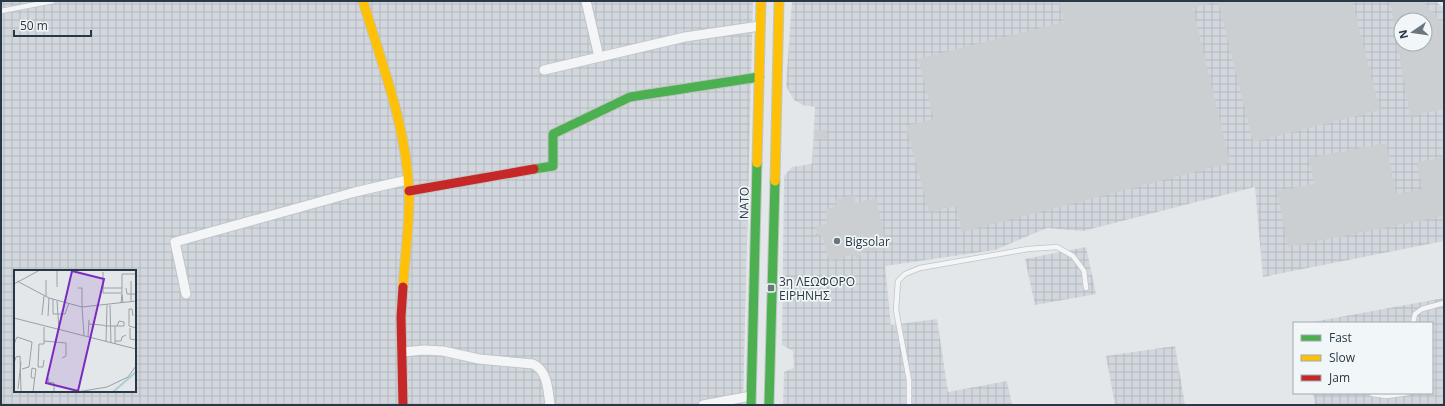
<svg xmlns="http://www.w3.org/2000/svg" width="1445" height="406" viewBox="0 0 1445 406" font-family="'Open Sans',sans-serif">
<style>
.industrial{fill:url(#industrial-grid);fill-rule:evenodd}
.building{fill:#cccfd1;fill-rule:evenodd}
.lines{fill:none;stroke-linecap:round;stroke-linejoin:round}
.lane-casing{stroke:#c1c5c7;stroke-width:6}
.street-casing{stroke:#c1c5c7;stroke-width:11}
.fast-casing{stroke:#c1c5c7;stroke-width:11}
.slow-casing{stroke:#c1c5c7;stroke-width:11}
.jam-casing{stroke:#c1c5c7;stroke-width:11}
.path{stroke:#c2c7c9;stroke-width:2;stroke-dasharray:3 3;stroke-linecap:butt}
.lane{stroke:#f3f5f6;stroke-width:4.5}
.street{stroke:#f3f5f6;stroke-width:9}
.fast{stroke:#4caf50;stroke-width:9}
.slow{stroke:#ffc107;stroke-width:9}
.jam{stroke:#c62828;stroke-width:9}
.poi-dot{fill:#69767e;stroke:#f1f6f8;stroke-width:1.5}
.labels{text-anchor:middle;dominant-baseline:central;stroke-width:3.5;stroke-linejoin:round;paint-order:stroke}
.street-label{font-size:12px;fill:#283945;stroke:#f1f6f8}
.poi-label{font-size:12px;fill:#283945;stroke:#f1f6f8;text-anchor:start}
.inset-river{fill:none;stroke:#afccd6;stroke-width:2}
.inset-road{fill:none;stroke:#98a1a7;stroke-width:1}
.view{fill:#7b2cbf;fill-opacity:0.15;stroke:#7b2cbf;stroke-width:2}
.inset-edge{fill:none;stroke:#283945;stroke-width:2}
</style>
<defs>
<pattern id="industrial-grid" width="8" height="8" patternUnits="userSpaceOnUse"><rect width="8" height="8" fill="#d1d7dc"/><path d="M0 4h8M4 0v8" fill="none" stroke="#b3b9be"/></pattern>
</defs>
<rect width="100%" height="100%" fill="#e3e7e9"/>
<!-- industrial -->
<g class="industrial">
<path d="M1 1H753L743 405H1ZM15 271H135V391H15Z"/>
<path d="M792 1H1435L1444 8V241L1263 277 1255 187 1083 231 1047 228 995 250 885 266 891 325 937 319 948 392 1007 381 1012 405H783L784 372 794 368 793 351 782 345 784 176 792 167 812 164 815 107 803 105 794 100 786 86ZM1401 20H1425V44H1401Z"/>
<path d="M1086 247 1096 294 1035 305 1025 259Z"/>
<path d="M1444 298V405H1315L1313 393H1432V323H1307Z"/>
<path d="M1175 346 1185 405H1115L1106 356Z"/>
</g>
<!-- building -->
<g class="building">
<path d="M1059 1H1218L1193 8 1230 163 962 232 956 206 929 212 906 126 934 119 918 59 1064 22Z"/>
<path d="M1218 1H1352L1380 110 1253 142Z"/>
<path d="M1390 1H1422L1444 26V109L1410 116ZM1401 20H1425V44H1401Z"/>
<path d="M815 130H827V139L814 138Z"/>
<path d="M1386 143 1396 194 1422 189 1417 162 1444 157V216L1288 247 1277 191 1314 184 1309 158Z"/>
<path d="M855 195V203L876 198 887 248 862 252 859 259 852 255 829 261 823 239 814 227 828 224 825 209 836 206 835 200Z"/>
</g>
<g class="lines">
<!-- lane casing -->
<g class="lane-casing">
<g id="lane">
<path d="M1 11 53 1"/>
<path d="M1413 323 1415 314 1422 309 1444 303"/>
<path d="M1372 394 1387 396 1408 393"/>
<path d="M909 405V380L896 310 898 281 905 274 920 268 1028 249 1057 247 1073 256 1084 271 1086 288"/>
</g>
</g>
<!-- street casing -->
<g class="street-casing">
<g id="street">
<path d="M586 1 599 57"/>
<path d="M544 70 685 37 760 26"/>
<path d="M186 294 175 242 355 192 407 180"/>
<path d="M402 352 424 350 443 351 479 359 533 364C548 371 548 391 550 405"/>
<path d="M703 405 751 396"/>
</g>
</g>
<!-- fast casing -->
<g class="fast-casing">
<g id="fast">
<path d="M534 169 553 166V134L630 97 759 77"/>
<path d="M751 405 757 163"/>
<path d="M769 405 775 181"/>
</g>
</g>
<!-- slow casing -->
<g class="slow-casing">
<g id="slow">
<path d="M363 1C381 62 406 125 409 190 410 221 405 256 403 287"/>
<path d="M757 163 761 1"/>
<path d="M775 181 779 1"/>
</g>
</g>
<!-- jam casing -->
<g class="jam-casing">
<g id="jam">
<path d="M409 191 534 169"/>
<path d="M403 287 401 317 403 405"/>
</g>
</g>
<!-- path -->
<path class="path" d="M810 236 818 234"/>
<!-- lane -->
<use href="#lane" class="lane"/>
<!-- street -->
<use href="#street" class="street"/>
<!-- fast -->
<use href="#fast" class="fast"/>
<!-- slow -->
<use href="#slow" class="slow"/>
<!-- jam -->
<use href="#jam" class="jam"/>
</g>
<!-- markers -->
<g class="poi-dot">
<circle cx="837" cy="241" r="4"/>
<rect x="767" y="284" width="8" height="8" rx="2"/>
</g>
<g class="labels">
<!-- street labels -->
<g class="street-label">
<text transform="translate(744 203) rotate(-89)">ΝΑΤΟ</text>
</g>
<!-- poi labels -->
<g class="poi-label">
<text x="845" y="241">Bigsolar</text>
<text x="779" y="281">3η ΛΕΩΦΟΡΟ<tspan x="779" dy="14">ΕΙΡΗΝΗΣ</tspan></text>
</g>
</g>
<!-- overview -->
<g transform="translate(14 270)">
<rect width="122" height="122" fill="#e3e7e9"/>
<path class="inset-river" d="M99 122 122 102"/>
<path class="inset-road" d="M89 2V23H108M3 11 35 28 68 37 122 31M117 11V31M0 14 26 0M43 17V0M64 18H68V37M88 18H108M112 18 113 24H122M108 23V4H122M32 26V10M39 29V44H51L55 33M43 31 45 60M107 33 108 24 109 33M96 35 97 73M68 37 70 65M28 45 30 26M34 46 35 28M119 46 118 39H115V56L122 58M0 48 122 79M75 54 88 55 92 56H110V52L105 51 103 56M101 56V74M116 58V69L122 70M74 67 75 50M30 71 52 73V86L48 88M101 71H107L108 67 112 65M92 72 93 35M0 74 3 67 18 72 15 97 8 99M30 90 29 97H24L25 74H30V57M0 93 2 87 6 86 7 121M35 108 34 112 40 113V122M4 119 7 92M19 122 21 106 22 99 18 98 17 107 21 109M63 122 93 117 114 107 122 96"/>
<path class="view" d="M58 1 90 9 64 121 32 113Z"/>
<rect width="122" height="122" class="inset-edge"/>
</g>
<!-- border -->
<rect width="1445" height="406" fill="none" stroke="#283945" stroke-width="4"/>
<!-- legend -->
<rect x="1293" y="322" width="140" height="72" fill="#f1f6f8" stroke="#a1aab0"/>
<rect x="1301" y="335" width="20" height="6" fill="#4caf50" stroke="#a1aab0"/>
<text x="1329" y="342" font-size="12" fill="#283945">Fast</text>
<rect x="1301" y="355" width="20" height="6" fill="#ffc107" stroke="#a1aab0"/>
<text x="1329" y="362" font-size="12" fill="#283945">Slow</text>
<rect x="1301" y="375" width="20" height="6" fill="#c62828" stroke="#a1aab0"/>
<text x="1329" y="382" font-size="12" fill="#283945">Jam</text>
<!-- north arrow -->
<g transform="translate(1413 32) rotate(257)"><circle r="19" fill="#f1f6f8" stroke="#a1aab0"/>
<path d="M0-3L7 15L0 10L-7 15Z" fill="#69767e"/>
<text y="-6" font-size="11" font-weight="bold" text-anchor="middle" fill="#283945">N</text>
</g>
<!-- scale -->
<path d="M14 30v6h77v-6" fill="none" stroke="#283945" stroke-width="2"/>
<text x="20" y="30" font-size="12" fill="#283945" stroke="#f1f6f8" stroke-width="3" paint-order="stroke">50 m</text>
</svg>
